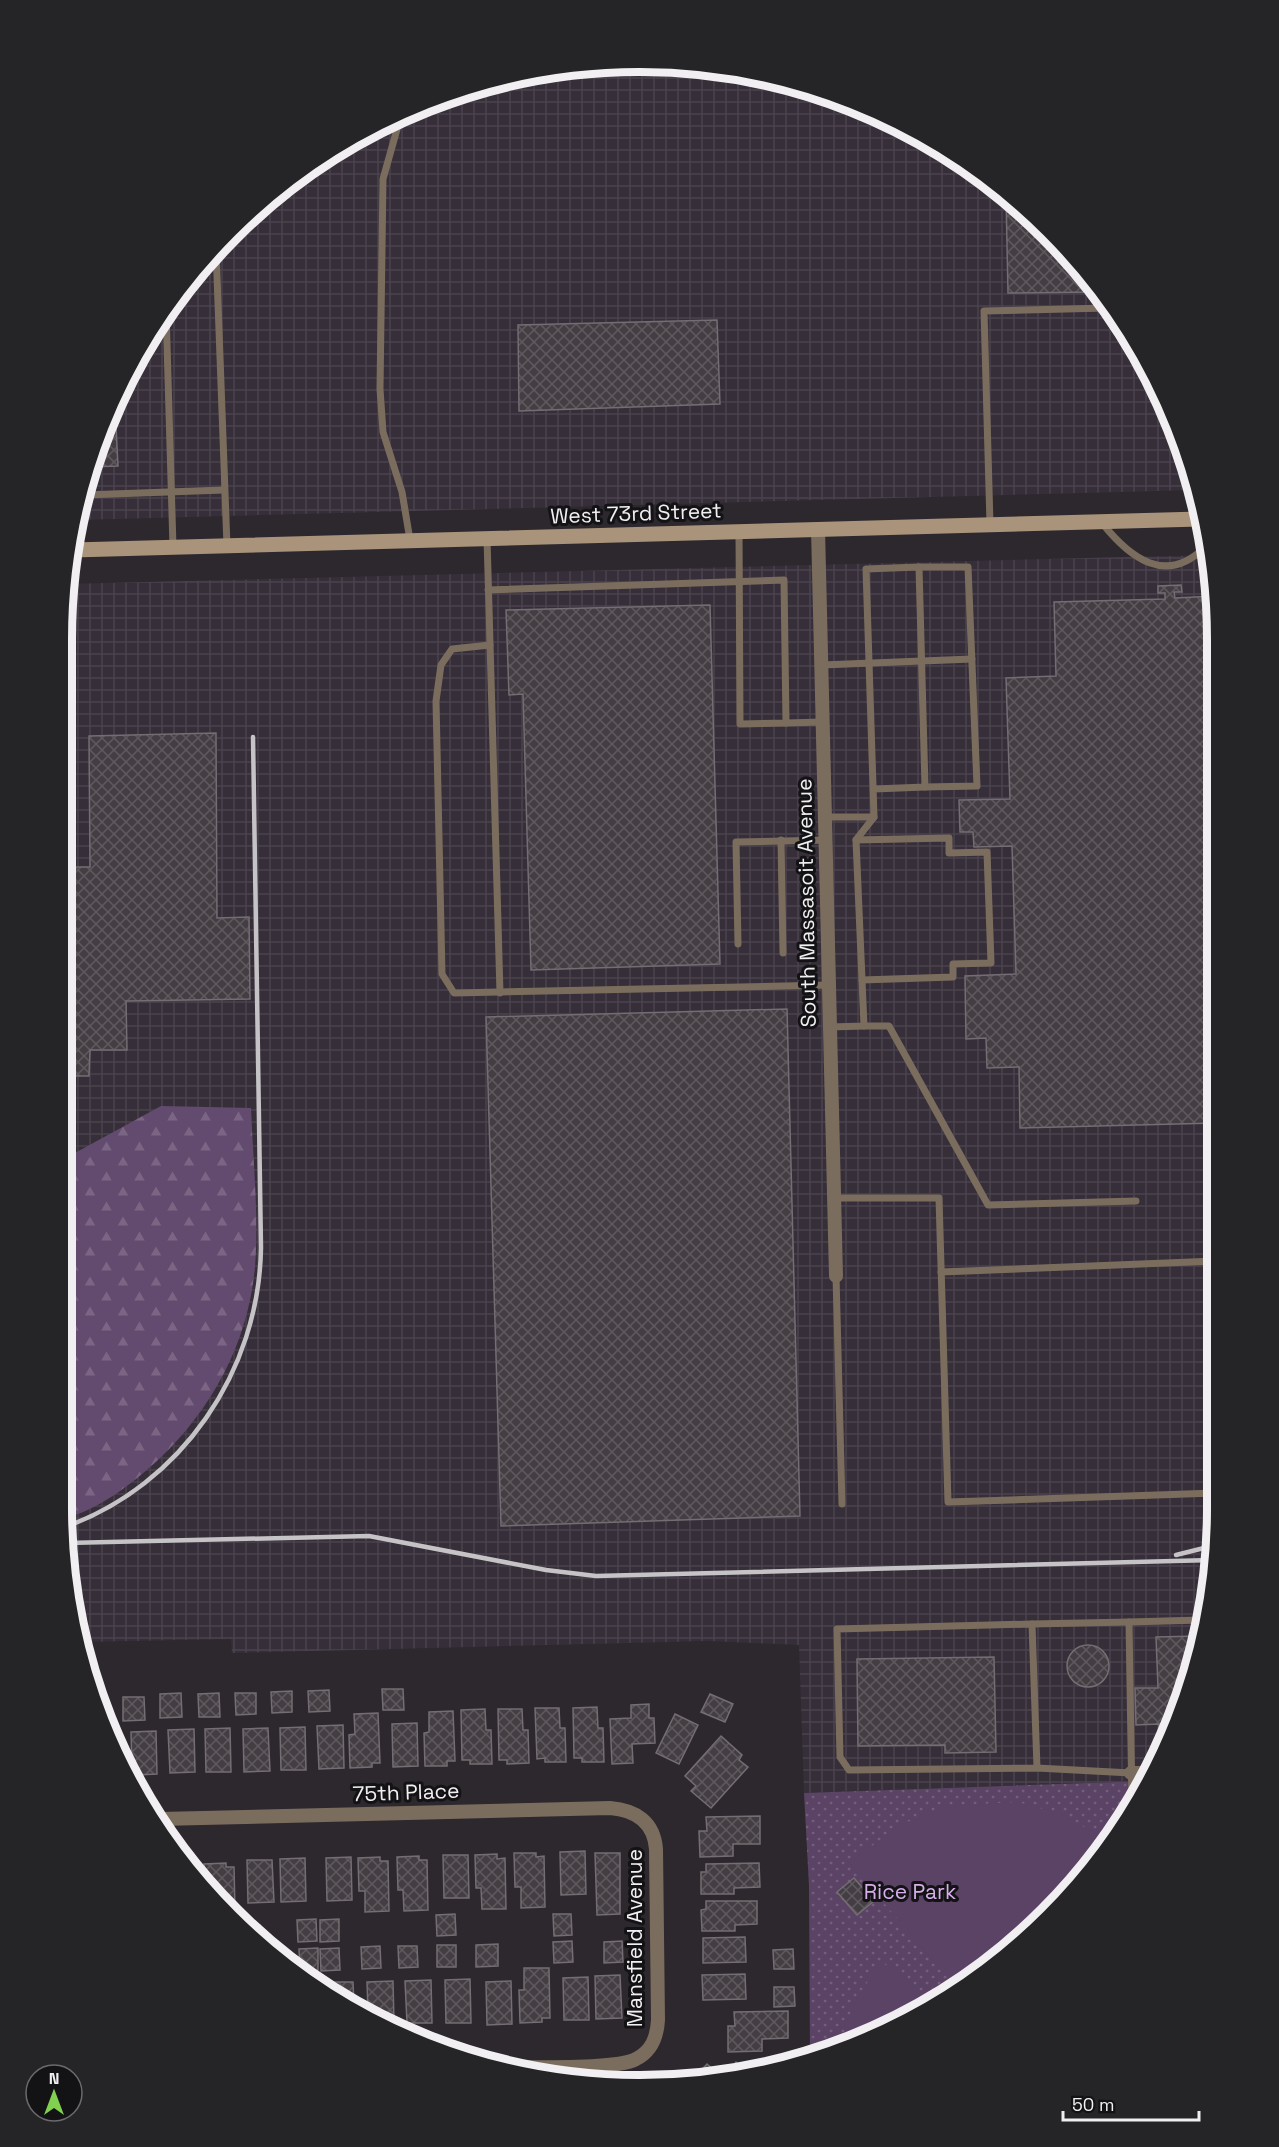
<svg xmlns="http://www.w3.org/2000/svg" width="1279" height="2147" viewBox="0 0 1279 2147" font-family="'Space Grotesk',sans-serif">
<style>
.industrial{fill:url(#industrial-grid)}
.grass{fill:url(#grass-dots)}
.forest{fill:url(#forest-firs)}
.pitch{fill:#5b4366}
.building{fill:url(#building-cross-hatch);stroke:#746d73;stroke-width:1.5}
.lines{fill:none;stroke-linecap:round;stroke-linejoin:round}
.lane{stroke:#7b6d5d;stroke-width:7}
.street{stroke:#7b6d5d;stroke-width:14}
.secondary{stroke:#a9937a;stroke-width:15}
.rail{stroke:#c5c3c6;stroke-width:4.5}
.labels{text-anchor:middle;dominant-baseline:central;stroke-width:6;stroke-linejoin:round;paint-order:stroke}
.street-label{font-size:21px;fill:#f1eff2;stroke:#131214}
.park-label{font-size:21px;fill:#d7aeeb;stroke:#131214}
.rim{fill:none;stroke:#f1eff2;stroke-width:8}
</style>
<defs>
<pattern id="industrial-grid" width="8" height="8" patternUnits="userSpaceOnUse" patternTransform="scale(1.5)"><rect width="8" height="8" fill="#362e39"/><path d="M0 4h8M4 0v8" fill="none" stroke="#4a424c"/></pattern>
<pattern id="grass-dots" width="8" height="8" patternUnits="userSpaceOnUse" patternTransform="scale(1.5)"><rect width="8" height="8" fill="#5b4366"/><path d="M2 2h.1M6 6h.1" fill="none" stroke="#735e7c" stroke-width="1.8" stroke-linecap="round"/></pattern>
<pattern id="forest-firs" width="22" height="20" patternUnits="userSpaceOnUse" patternTransform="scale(1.5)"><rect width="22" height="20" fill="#634b6f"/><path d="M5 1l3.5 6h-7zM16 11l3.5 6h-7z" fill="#7a6584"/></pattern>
<pattern id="building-cross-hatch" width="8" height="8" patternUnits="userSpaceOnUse" patternTransform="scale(1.5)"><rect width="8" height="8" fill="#443e43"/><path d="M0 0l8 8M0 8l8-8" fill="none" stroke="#5f5a5f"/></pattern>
</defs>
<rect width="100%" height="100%" fill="#2c282e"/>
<!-- industrial -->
<g class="industrial">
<path d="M639 62 752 73 860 105 960 159 1048 231 1140 350 1187 454 1194 490 79 520 92 453 159 319 231 231 318 159 418 106 526 73Z"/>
<path d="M1207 555 1216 601V1546L1187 1694 1144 1781 804 1793 799 1645 708 1641 232 1653 231 1639 84 1642 62 1507 63 601 66 584Z"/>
</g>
<!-- grass -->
<path class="grass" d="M1144 1781 1120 1828 1020 1942 860 2042 810 2053 809 1886 804 1793Z"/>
<!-- forest -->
<path class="forest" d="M161 1106 251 1108C253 1159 259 1216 255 1267 248 1342 213 1408 159 1459 132 1484 100 1509 63 1519L62 1160Z"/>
<!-- pitch -->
<g class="pitch">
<path d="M1018 1802 1061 1814 1109 1841 1020 1942 953 1984 849 1862 903 1824 943 1806Z"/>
<path d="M883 1963 930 1999 860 2042 841 2046C847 2011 860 1989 883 1963Z"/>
</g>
<!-- building -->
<g class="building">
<path d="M1006 196 1048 231 1095 292 1008 293Z"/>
<path d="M717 320 720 404 519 411 518 325Z"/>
<path d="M137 363V378L129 379Z"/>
<path d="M115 406 118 466 90 467 92 453Z"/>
<path d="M1181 585 1182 592H1174L1175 598 1215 596 1216 601V1123L1020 1128 1019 1067 987 1068 986 1038 966 1039 965 976 1016 974 1012 846 974 847 973 832H960L959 800 1010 799 1006 678 1056 676 1054 602 1165 599V593H1158V586Z"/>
<path d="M710 605 720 964 531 970 523 694 509 695 506 610Z"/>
<path d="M216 733 217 918 249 917 250 999 126 1001 127 1050H90L89 1076H62V1015H68L65 867H90L89 736Z"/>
<path d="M787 1009 800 1516 501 1526 486 1017Z"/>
<path d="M1198 1636 1187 1694 1167 1734H1159V1724L1136 1725 1135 1688H1158L1156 1637Z"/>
<circle cx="1088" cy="1666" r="21"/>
<path d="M994 1657 996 1752 945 1753V1745L858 1746 857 1659Z"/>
<path d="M382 1689H403L404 1710H383Z"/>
<path d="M329 1690 330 1711 309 1712 308 1691Z"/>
<path d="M292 1691V1712L272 1713 271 1692Z"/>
<path d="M181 1693 182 1717 160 1718V1694Z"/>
<path d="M219 1693 220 1717H199L198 1694Z"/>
<path d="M235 1693H256V1714L236 1715Z"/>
<path d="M710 1694 733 1704 725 1722 701 1712Z"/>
<path d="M123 1697H144L145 1720 123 1721Z"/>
<path d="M96 1699H105L106 1719Z"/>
<path d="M649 1704V1718H654L655 1743 632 1744 633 1763 612 1764 610 1719 631 1718V1705Z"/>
<path d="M597 1707 598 1728H603L604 1762H582V1758H574L573 1708Z"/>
<path d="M535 1708H559L560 1728H565L566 1762H545V1758L537 1759Z"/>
<path d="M485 1709 486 1730H491L492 1764H470V1760H462L461 1710Z"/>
<path d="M498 1709H522L523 1730H528L529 1763 507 1764V1760H499Z"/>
<path d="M453 1711 455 1761H447V1766H425L424 1733 429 1732V1712Z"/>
<path d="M378 1713 380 1763H372V1767L350 1768 349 1735 355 1734 354 1714Z"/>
<path d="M675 1714 698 1725 679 1764 656 1753Z"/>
<path d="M417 1723 418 1766 393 1767 392 1724Z"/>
<path d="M343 1725 344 1768 319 1769 317 1726Z"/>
<path d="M305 1727 306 1770H281L280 1728Z"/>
<path d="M230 1728 231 1772H206L205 1729Z"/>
<path d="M268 1728 270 1771 244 1772 243 1729Z"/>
<path d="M194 1729 195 1772 170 1773 168 1730Z"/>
<path d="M156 1731 157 1774 136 1775 132 1767 131 1732Z"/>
<path d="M113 1732H119L120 1745Z"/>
<path d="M721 1736 742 1755 739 1760 748 1767 711 1808 691 1791 696 1786 685 1776Z"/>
<path d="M760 1816V1844H733V1856L700 1857 699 1831H707L706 1817Z"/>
<path d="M585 1851 586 1894 561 1895 560 1852Z"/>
<path d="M514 1853H536V1857L544 1856 545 1907 521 1908V1887H515Z"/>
<path d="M595 1853H620V1914L597 1915Z"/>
<path d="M497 1854V1859L505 1858 506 1909H482L481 1888H476L475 1855Z"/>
<path d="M443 1855H468L469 1898H444Z"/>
<path d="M419 1856V1860H427L428 1910 404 1911 403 1890H398L397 1857Z"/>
<path d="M351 1857 352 1900 327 1901 326 1858Z"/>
<path d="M380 1857V1861H388L389 1911 365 1912V1891H359L358 1858Z"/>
<path d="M305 1858 306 1901 281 1902 280 1859Z"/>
<path d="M247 1860H272L274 1902 248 1903Z"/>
<path d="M183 1861H197V1875Z"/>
<path d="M226 1863V1867H234L235 1910 205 1882 204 1864Z"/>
<path d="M759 1863 760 1887 734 1888V1894H701V1872H706V1864Z"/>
<path d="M854 1878 874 1901 857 1915 837 1892Z"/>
<path d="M706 1901H757V1924L735 1925V1931H702L701 1910 706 1909Z"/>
<path d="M455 1914 456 1935 437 1936 436 1915Z"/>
<path d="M553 1914H571L572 1935 554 1936Z"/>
<path d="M316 1919 317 1941 298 1942 297 1920Z"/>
<path d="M339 1919V1941L320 1942V1920Z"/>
<path d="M251 1925H260L261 1934Z"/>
<path d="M745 1937 746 1962 703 1963V1938Z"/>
<path d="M572 1941 573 1962 554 1963 553 1942Z"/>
<path d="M622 1941 623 1962 604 1963V1942Z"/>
<path d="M498 1944V1966L476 1967V1945Z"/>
<rect x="437" y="1945" width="19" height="22"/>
<path d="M380 1946 381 1968 362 1969 361 1947Z"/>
<path d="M398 1946H417L418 1967 399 1968Z"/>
<path d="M318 1948V1970L300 1971 299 1949Z"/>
<path d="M339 1948 340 1970 321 1971 320 1949Z"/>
<path d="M793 1949 794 1969H774L773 1950Z"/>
<path d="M524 1968H549L550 2018H542V2022L520 2023 519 1990H524Z"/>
<path d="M745 1974 746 1999 703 2000 702 1975Z"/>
<path d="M620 1975 622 2018 596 2019 595 1976Z"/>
<path d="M588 1977 589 2020H564L563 1978Z"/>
<path d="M470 1979 471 2023H446L445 1980Z"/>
<path d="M431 1980 432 2023H407L405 1981Z"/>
<path d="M393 1981 394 2022 368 2011 367 1982Z"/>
<path d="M511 1981 512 2024 487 2025 486 1982Z"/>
<path d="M328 1982H353L354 2004 328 1992Z"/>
<path d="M774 1987H794L795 2006 774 2007Z"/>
<path d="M788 2011V2038L762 2039V2051L728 2052V2026H735L734 2012Z"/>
<path d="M736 2062 745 2069 727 2073Z"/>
<path d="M707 2064 719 2074 693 2081 692 2080Z"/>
</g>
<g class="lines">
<!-- lane -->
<g class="lane">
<path d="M401 115 383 179 380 389 383 432 402 492 410 540"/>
<path d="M216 249 227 546"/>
<path d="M166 310 173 547"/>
<path d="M84 495 224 490"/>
<path d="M1102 523C1130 558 1166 586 1205 547"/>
<path d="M990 524 984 311 1107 308"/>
<path d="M487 538 500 993"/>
<path d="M919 567H968L977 786 925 787"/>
<path d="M488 590 784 580 786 723 740 724 739 531"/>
<path d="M490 645 452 649 441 665 436 701 442 974 454 993 829 985"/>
<path d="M822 665 972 659"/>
<path d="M786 723 822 722"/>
<path d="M825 817H874"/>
<path d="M781 840 783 953"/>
<path d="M856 840 949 838V853L987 852 991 963 953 964V977L862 980"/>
<path d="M738 944 736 842 827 840"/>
<path d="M864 1026H889L988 1205 1136 1201"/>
<path d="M830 1027 864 1026 856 840 874 817 866 569 919 567 925 787 874 789"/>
<path d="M835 1198H939L948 1502 1216 1493"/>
<path d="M941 1272 1216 1261"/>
<path d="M836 1276 842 1504"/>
<path d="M1032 1624 1129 1622"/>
<path d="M1037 1768 1032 1624 837 1629 840 1757 849 1770 1037 1768 1131 1773"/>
<path d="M1132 1805 1129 1622 1201 1620"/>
</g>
<!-- street -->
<g class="street">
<path d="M818 529 836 1276"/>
<path d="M1131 1773H1148"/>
<path d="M160 1819 610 1808C636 1810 654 1822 656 1849L658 2020C657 2037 652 2051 636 2059 616 2070 532 2067 505 2067"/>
</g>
<!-- secondary -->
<path class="secondary" d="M73 550 1200 519"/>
<!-- rail -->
<g class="rail">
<path d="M65 1527C182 1485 259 1371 261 1248L253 737"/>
<path d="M67 1543 369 1536 546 1570 596 1576 1213 1560"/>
<path d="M1176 1555 1216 1545"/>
</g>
</g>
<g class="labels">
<!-- street labels -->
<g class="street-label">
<text transform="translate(636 513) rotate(-2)">West 73rd Street</text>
<text transform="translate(806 903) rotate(-91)">South Massasoit Avenue</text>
<text transform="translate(406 1792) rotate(-2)">75th Place</text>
<text transform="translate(634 1938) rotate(-90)">Mansfield Avenue</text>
</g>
<!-- park labels -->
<g class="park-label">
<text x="910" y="1891">Rice Park</text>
</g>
</g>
<!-- crop -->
<path d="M0 0H1279V2147H0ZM639 72H640A567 567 0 0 1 1207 639V1508A567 567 0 0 1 640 2075H639A567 567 0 0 1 72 1508V639A567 567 0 0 1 639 72Z" fill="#252426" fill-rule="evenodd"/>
<path class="rim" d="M639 72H640A567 567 0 0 1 1207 639V1508A567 567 0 0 1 640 2075H639A567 567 0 0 1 72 1508V639A567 567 0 0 1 639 72Z"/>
<!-- north arrow -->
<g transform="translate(54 2093)"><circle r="28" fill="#131214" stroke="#6c6a6d" stroke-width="1.5"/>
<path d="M0-4.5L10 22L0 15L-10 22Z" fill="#81d050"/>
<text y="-9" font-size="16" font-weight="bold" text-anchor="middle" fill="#f1eff2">N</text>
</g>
<!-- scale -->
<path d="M1063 2111v9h136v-9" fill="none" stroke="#f1eff2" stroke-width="3"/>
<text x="1072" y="2111" font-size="18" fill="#f1eff2" stroke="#131214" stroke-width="4.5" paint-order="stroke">50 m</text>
</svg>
